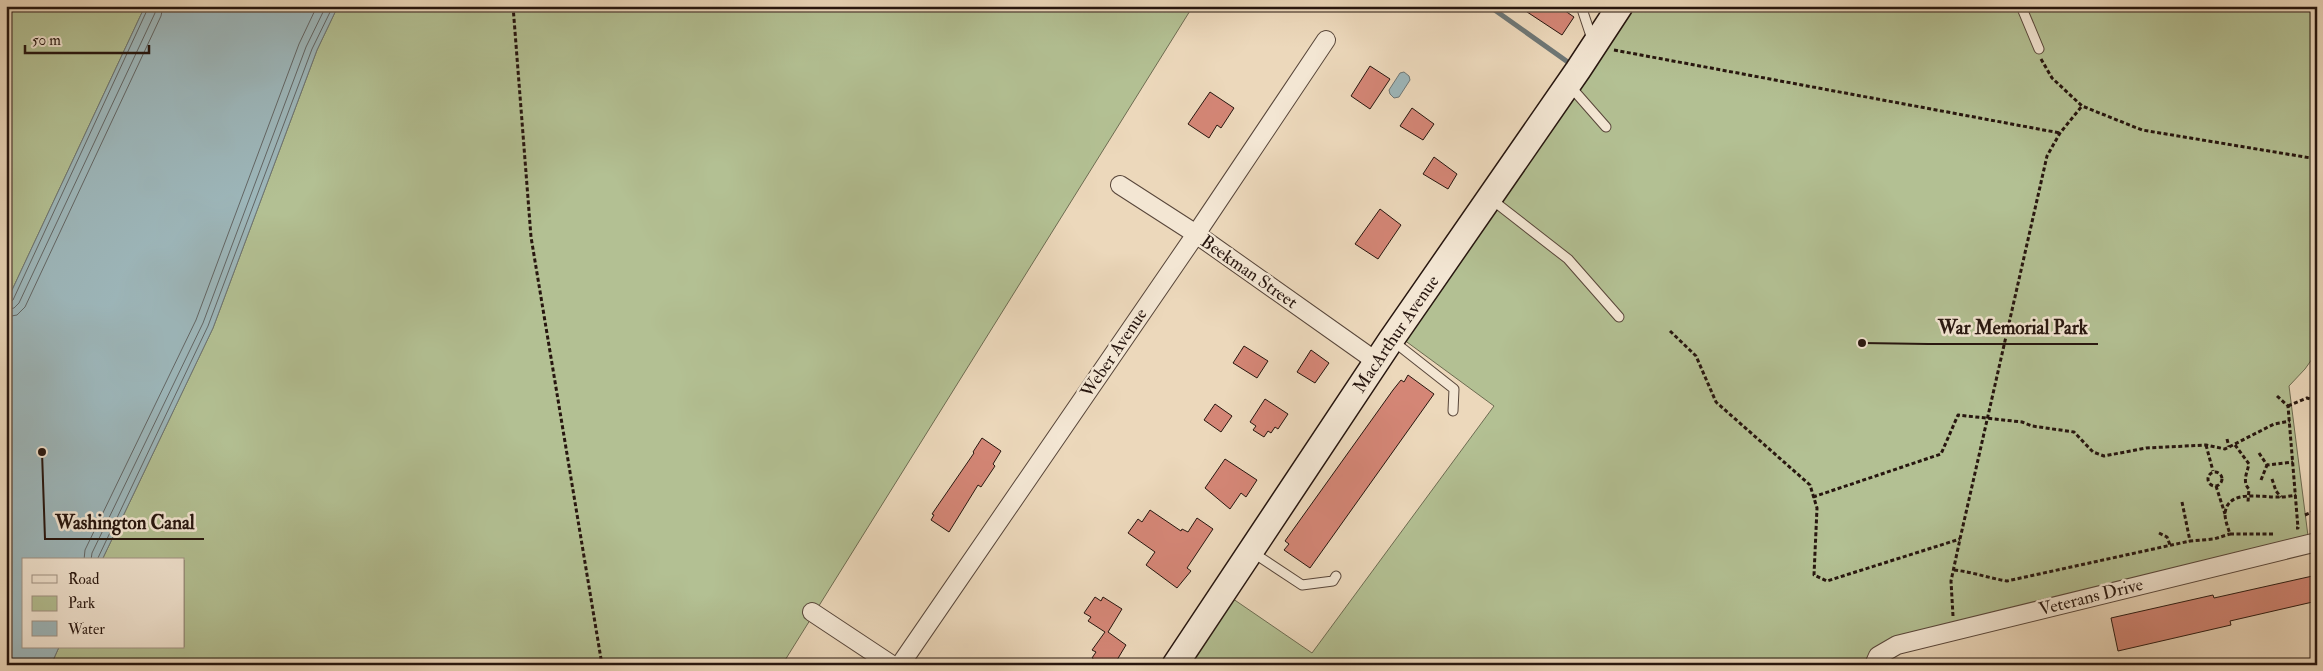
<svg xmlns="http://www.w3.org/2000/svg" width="2323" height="671" viewBox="0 0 2323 671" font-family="'IM FELL Double Pica',serif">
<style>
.green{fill:#b3c093;stroke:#6d6b51}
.water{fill:#9db7bb;stroke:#6e7776}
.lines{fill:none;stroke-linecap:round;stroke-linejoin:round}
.shore{stroke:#626665;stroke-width:1}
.stream{stroke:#6e7776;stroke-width:5}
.building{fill:#d48676;stroke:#27160f}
.lane-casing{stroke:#58463a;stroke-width:11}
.street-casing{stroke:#58463a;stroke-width:20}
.secondary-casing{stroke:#27160f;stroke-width:28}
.path{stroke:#27160f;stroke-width:3;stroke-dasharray:4 2.5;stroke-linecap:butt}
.lane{stroke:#f3e6d3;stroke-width:9}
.street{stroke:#f3e6d3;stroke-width:18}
.secondary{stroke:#f3e6d3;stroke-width:25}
.labels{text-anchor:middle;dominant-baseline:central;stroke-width:5;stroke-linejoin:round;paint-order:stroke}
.street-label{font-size:18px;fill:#27160f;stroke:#f3e6d3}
.leader{fill:none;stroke:#27160f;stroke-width:2}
.callout-dot{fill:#27160f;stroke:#f3e6d3;stroke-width:2}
.callout-label{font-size:19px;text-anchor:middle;font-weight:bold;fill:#27160f;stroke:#f3e6d3;stroke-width:5;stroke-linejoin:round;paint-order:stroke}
</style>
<rect width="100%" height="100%" fill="#ecd8bb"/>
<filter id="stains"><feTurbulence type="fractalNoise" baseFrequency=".004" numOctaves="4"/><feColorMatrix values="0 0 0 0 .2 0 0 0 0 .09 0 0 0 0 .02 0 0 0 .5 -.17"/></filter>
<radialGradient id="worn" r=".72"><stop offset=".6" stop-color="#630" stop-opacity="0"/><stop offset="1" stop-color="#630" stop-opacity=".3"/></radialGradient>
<!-- green -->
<g class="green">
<path d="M6 6H145L6 303Z"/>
<path d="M338 6H1193L782 665H51L59 647H184V560H102L213 328 317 50Z"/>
<path d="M1620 6H2317V352L2305 369 2289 386 2309 544 1897 645 1874 665H1175L1223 592 1312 653 1494 406 1396 334Z"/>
</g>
<!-- water -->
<g class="water">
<path d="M145 6H338L317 50 213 328 102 560H24V647H59L51 665H6V303Z"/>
<path d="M1404 72 1409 76 1410 80 1399 97 1394 98 1390 94 1389 90 1400 73Z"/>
</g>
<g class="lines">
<!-- shore -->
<g class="shore">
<path d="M6 304 13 300 149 6"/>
<path d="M6 310 14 308 19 303 155 13 156 6"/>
<path d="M6 317 17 315 25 307 161 16 163 6"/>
<path d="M84 560 85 550 196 320 299 44 317 6"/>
<path d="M91 560 92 553 203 323 306 47 326 6"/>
<path d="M97 560 208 326 312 49 333 6"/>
</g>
<!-- stream -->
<path class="stream" d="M1489 6 1572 65"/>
</g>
<!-- building -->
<g class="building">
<path d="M1518 6H1558L1574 17 1562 35Z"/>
<path d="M1370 66 1390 79 1370 109 1351 96Z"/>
<path d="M1210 92 1234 108 1221 128 1217 125 1209 138 1188 124Z"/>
<path d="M1412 108 1434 124 1423 140 1400 126Z"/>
<path d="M1434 157 1457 174 1448 189 1423 174Z"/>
<path d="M1380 209 1401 225 1378 259 1355 244Z"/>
<path d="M1244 346 1268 361 1257 378 1233 363Z"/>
<path d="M1311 350 1329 363 1315 383 1297 372Z"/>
<path d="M1408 375 1434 394 1310 568 1284 550 1289 544 1285 541 1393 390 1401 380 1404 382Z"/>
<path d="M1265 399 1288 414 1278 429 1275 427 1271 433 1268 431 1264 437 1253 430 1256 426 1250 422Z"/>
<path d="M1215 404 1232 416 1221 432 1204 420Z"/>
<path d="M982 438 1001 451 993 464 995 466 981 487 978 485 949 532 931 520 934 515 932 514 974 453 973 452Z"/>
<path d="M1225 459 1257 480 1246 497 1241 493 1230 509 1205 488Z"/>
<path d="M1150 510 1181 531 1182 529 1188 532 1197 518 1213 529 1187 568 1191 571 1177 588 1146 565 1155 552 1128 533 1138 519 1142 522Z"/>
<path d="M2317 575V601L2230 621 2231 625 2118 651 2111 618 2213 595 2214 598Z"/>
<path d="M1095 597 1101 601 1103 597 1122 609 1108 632 1126 645 1114 665H1092L1095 660 1092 658 1096 652 1092 650 1105 632 1088 621 1091 617 1084 613Z"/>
</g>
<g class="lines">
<!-- lane casing -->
<g class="lane-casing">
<g id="lane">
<path d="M1581 6 1593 42"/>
<path d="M2021 6 2039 49"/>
<path d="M1570 86 1606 127"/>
<path d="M1491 199 1568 259 1619 317"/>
<path d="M1393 341 1454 389 1453 411"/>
<path d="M1252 552 1302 585 1333 581 1336 576"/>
</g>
</g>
<!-- street casing -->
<g class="street-casing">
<g id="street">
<path d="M1120 185 1196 234 1377 362"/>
<path d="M812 612 892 665"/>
<path d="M900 665 1196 234 1326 40"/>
<path d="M1874 665 1878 656 1897 645 2317 542"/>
</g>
</g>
<!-- secondary casing -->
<g class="secondary-casing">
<g id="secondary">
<path id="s1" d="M1175 665 1391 340 1578 70 1620 6"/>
</g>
</g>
<!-- path -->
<g class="path">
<path d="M513 6 531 237 602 665"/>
<path d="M1614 50 2060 133"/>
<path d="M2041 59 2052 78 2082 106 2142 130 2317 159"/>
<path d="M1670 331 1696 356 1716 402 1810 485 1817 508 1814 575 1827 581 1960 539"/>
<path d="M2277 396 2288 406 2298 528H2296"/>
<path d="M2288 406 2307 398 2317 401"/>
<path d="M2227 439 2229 447"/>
<path d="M2206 445 2213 471"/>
<path d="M2235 445 2249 464C2247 473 2242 482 2249 489L2248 502"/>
<path d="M2259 453 2267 465 2293 462"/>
<circle cx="2215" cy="479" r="7"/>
<path d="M2272 479 2276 491 2281 497"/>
<path d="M2261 480 2267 465"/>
<path d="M2216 486 2225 514"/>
<path d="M1813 497 1941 454 1958 415 2022 422 2032 426 2074 432 2093 452 2104 456 2146 448 2206 445 2225 449 2274 424 2290 421"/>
<path d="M2182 502 2190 541 2214 539 2230 534"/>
<path d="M2305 515 2317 510"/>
<path d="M2159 533 2167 537 2170 545"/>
<path d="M2273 534H2230C2228 528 2225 520 2225 514 2227 488 2263 498 2280 497 2285 497 2291 496 2296 495"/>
<path d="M1954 570C1973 572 1988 578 2007 581L2190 541"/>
<path d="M1953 616 1951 581 1960 539 2047 156 2060 133 2082 106"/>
</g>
<!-- lane -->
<use href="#lane" class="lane"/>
<!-- street -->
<use href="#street" class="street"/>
<!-- secondary -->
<use href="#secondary" class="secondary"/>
</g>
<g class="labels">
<!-- street labels -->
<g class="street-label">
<text transform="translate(1249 272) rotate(35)">Beekman Street</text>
<text stroke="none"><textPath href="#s1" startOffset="398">MacArthur Avenue</textPath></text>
<text transform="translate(1114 353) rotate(-56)">Weber Avenue</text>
<text transform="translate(2091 597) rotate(-14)">Veterans Drive</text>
</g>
</g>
<!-- callouts -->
<path class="leader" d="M1862 343L1928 344H2098M42 452L45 539H204"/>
<g class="callout-dot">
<circle cx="1862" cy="343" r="5"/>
<circle cx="42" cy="452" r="5"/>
</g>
<g class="callout-label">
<text x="2013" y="334">War Memorial Park</text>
<text x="125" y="529">Washington Canal</text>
</g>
<!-- margin -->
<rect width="2323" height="671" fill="none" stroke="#ecd8bb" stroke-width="25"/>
<rect x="8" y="8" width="2308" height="656" fill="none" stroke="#27160f" stroke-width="2.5"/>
<rect x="12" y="12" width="2298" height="646" fill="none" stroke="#27160f"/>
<!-- legend -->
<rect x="22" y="558" width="162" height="90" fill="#f3e6d3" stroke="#a19385"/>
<rect x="32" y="575" width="25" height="8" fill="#f3e6d3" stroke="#a19385"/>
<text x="68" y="584" font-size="15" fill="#27160f">Road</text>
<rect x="32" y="596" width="25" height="15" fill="#b3c093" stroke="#a19385"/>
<text x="68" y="608" font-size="15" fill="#27160f">Park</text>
<rect x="32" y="621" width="25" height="15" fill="#9db7bb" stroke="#a19385"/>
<text x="68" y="634" font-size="15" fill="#27160f">Water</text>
<!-- scale -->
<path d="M25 45v8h124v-8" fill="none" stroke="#27160f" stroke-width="2.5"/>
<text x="32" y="45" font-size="15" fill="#27160f" stroke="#f3e6d3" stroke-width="4" paint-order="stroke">50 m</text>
<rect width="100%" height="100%" filter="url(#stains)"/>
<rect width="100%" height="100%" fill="url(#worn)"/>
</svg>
